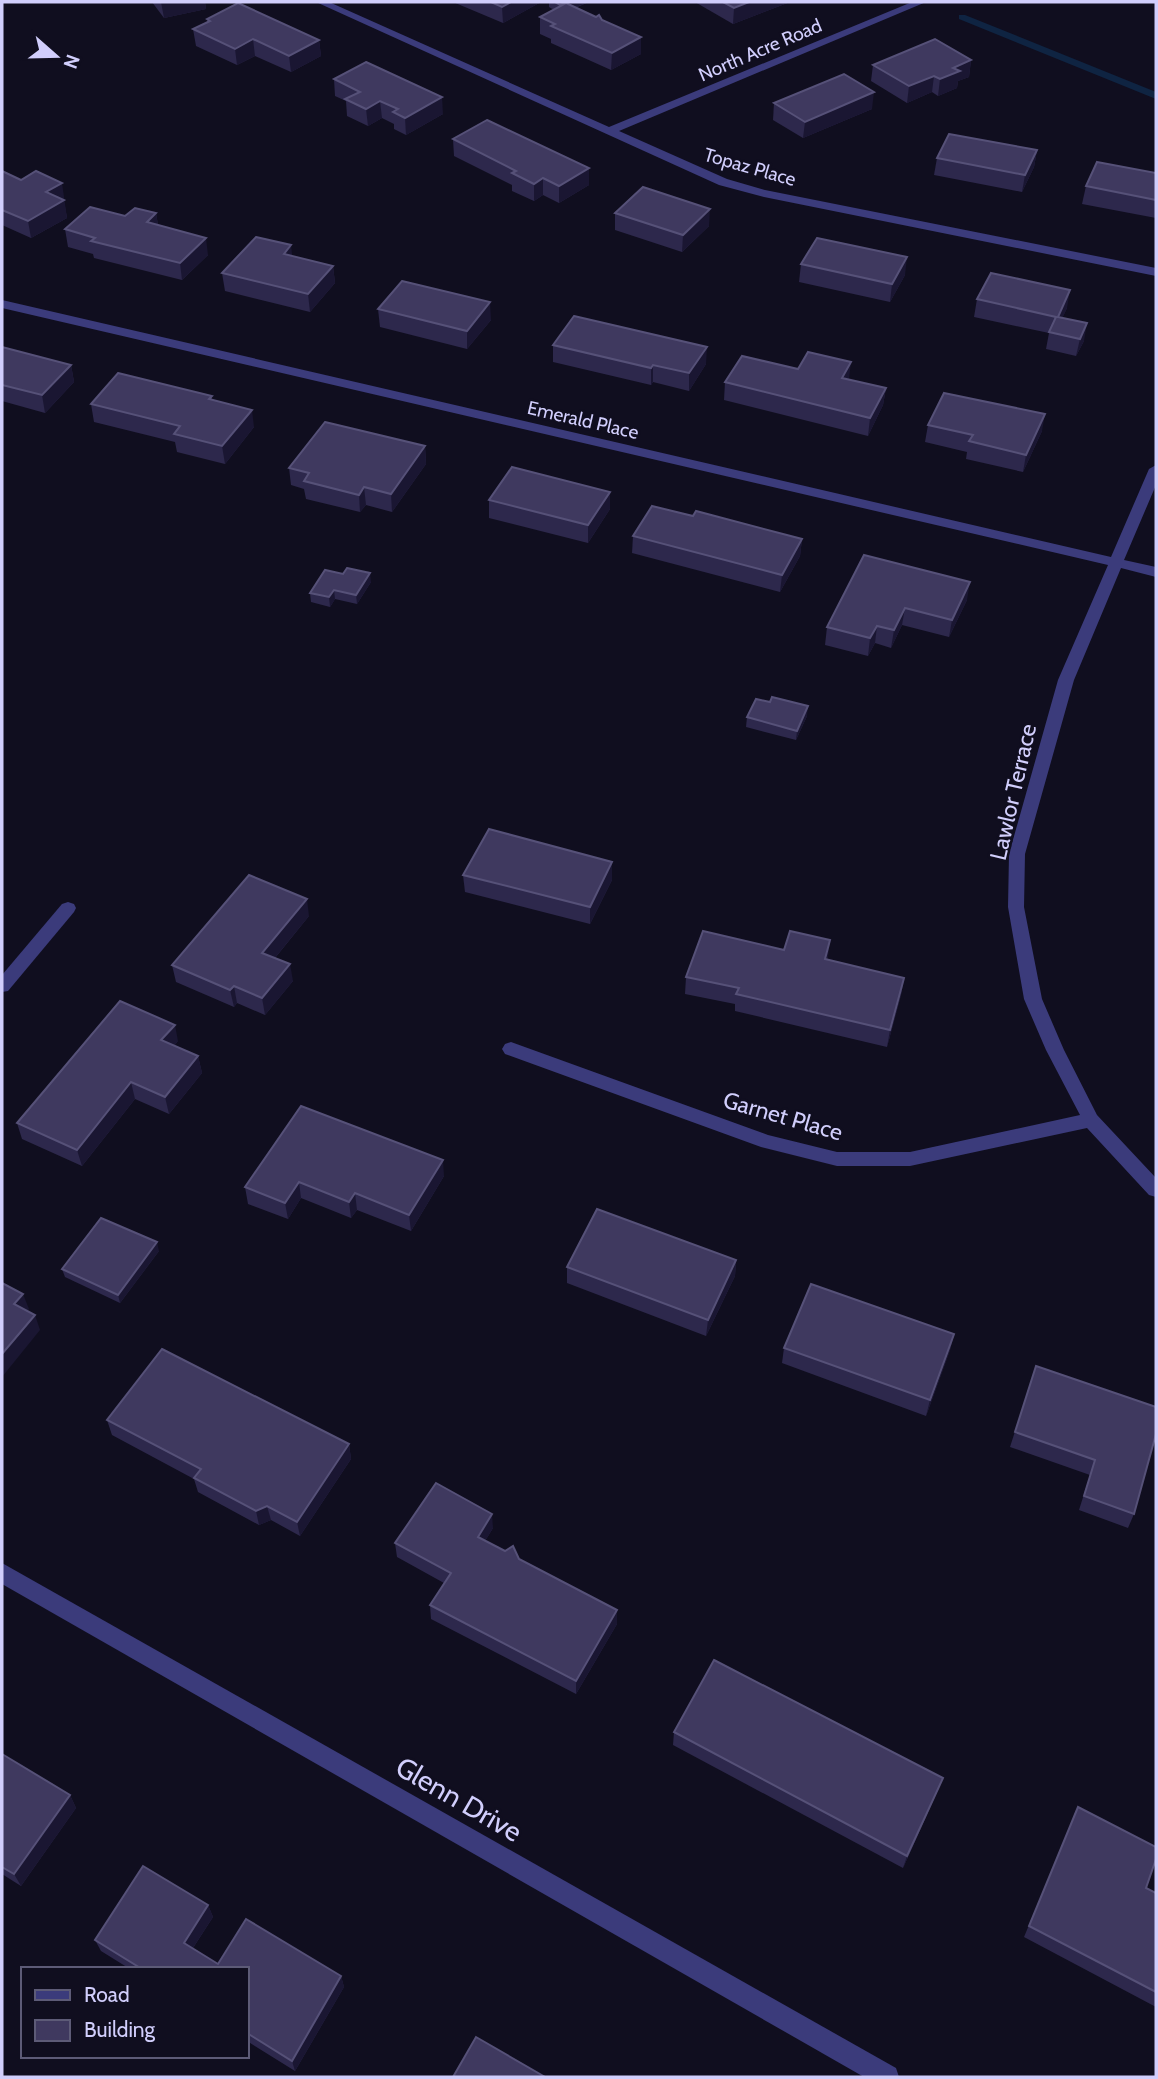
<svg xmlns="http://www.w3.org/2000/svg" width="1158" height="2079" viewBox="0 0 1158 2079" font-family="Cabin,sans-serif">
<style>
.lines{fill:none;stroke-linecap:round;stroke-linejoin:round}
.stream{fill:#0f2442;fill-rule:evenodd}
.minor{fill:#3b3b7b;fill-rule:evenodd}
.wall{fill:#2d284c}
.shaded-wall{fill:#1a1632}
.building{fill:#3f395f;stroke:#565178;stroke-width:2}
.labels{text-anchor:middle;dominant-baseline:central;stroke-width:5;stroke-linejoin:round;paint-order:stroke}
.far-street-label{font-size:19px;fill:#d1cefc;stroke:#100e1f}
.street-label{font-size:23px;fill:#d1cefc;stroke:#100e1f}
.near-street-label{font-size:28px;fill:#d1cefc;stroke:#100e1f}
</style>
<rect width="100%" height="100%" fill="#100e1f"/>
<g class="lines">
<!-- stream -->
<path class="stream" d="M959 15H965L1156 92V99L959 19Z"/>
<!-- minor -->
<g class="minor">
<path d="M316 2H329L609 127 912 2H926L619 131 727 179 765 190 1156 268V276L764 197 719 185Z"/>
<path d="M2 300 1111 557 1149 469 1156 465V485L1124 560 1156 567V577L1121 568 1074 680 1025 854 1024 907 1042 999 1064 1050 1097 1115 1156 1178V1197L1149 1195 1087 1128 910 1166H837L761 1147 505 1054 502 1049 505 1044 511 1042 768 1135 837 1152H910L1080 1115 1046 1050 1024 999 1008 907 1009 854 1058 680 1108 565 2 308Z"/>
<path d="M68 902 74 904 76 908 74 912 8 991 2 992V975L62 904Z"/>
<path d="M2 1563 896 2068 899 2077H864L2 1584Z"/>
</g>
</g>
<!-- wall -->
<g class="wall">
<path d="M152 2H205L206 9 164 18Z"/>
<path d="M453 2H541L503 23Z"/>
<path d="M549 2H589L575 8 641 37V54L611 70 551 43V39L540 34V17L554 10 549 7Z"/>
<path d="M695 2H790L733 24Z"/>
<path d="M207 19 319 40 321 56 291 72 255 56 237 65 196 46 193 29 207 22Z"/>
<path d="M971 60 969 77 958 81 957 88 938 96 932 92 907 103 871 81 873 65Z"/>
<path d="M334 79 443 114 406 135 394 129V124L382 118 368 126 347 116 346 101 335 96Z"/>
<path d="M774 103 872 109 803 138 773 120Z"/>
<path d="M453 139 589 185 559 203 543 195 534 201 512 191V185L454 156Z"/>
<path d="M1037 150 1034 167 1022 192 934 175 937 158Z"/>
<path d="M2 171 65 200 64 201 67 218 31 238 2 225Z"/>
<path d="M1156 173V218L1082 204 1086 186Z"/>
<path d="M156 213 158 225 208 255 182 280 94 258 93 254 68 247 65 229 125 216Z"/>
<path d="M615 213 709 226 682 252 615 230Z"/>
<path d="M293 257 333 266 335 283 310 312 225 291 222 273Z"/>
<path d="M801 264 905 275 890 302 799 282Z"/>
<path d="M977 299 1067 308 1062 318 1084 341 1076 356 1046 349 1049 333 974 317Z"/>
<path d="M378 309 491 320 467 349 380 327Z"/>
<path d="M553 345 706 364 689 391 653 382 651 385 553 362Z"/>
<path d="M2 347 71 365 74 382 45 413 2 401Z"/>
<path d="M798 369 886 388 883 405 868 436 724 400 725 382Z"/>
<path d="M212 396V400L254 427 225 464 177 452 175 442 94 422 91 404Z"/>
<path d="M928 425 1042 431 1023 472 966 459 967 452 925 442Z"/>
<path d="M425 446 426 464 392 512 366 505 360 512 306 499 304 489 291 485 289 468Z"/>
<path d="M610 492V509L588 543 489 518V500Z"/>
<path d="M693 516 802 539 800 556 780 592 632 553 633 536Z"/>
<path d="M864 555 967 600 949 637 902 625 891 648 875 643 868 656 825 645 827 627Z"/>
<path d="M371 582 357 604 335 599 330 607 311 602 310 593Z"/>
<path d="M807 716 796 740 746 727 747 717Z"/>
<path d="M612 862V880L590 924 465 892 463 875Z"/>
<path d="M309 916 275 958 293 981 265 1015 237 1003 234 1007 176 982 172 965Z"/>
<path d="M784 950 828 957 827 960 904 978 901 995 887 1047 735 1011V1004L685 994 686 977Z"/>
<path d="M178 1041 174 1046 198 1056 202 1073 169 1114 135 1099 82 1166 22 1139 17 1123Z"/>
<path d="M301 1106 444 1176 411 1231 357 1210 351 1218 301 1198 288 1219 248 1204 245 1187Z"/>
<path d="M159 1251 120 1303 65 1277 62 1269Z"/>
<path d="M736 1260 735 1276 706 1336 567 1283V1267Z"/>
<path d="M954 1334 950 1350 926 1416 782 1363 784 1348Z"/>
<path d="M1036 1366 1134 1514 1128 1528 1079 1510 1090 1475 1010 1447Z"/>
<path d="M107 1420 349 1444 351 1459 300 1536 271 1520 259 1525 198 1492 194 1479 112 1435Z"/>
<path d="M493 1528 485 1541 519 1559 617 1624 576 1694 431 1619 430 1605 444 1583 397 1557 395 1543Z"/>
<path d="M674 1732 943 1778 938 1790 903 1868 673 1745Z"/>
<path d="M2 1754 70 1795 76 1808 21 1886 2 1874Z"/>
<path d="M1078 1807 1146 1888 1156 1893V2007L1024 1937Z"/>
<path d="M143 1866 208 1905 213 1917 193 1948 218 1964 246 1919 341 1976 344 1987 295 2071 247 2041V1969H130L101 1951 95 1940Z"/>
</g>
<!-- shaded-wall -->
<g class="shaded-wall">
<path d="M161 2H205L206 9 164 18Z"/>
<path d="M511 2H541L503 23 502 7Z"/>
<path d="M568 2H589L560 13V5Z"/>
<path d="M749 2H790L733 24 734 8Z"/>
<path d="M641 37V54L611 70 612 53Z"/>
<path d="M253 39 255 56 237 65 235 49Z"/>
<path d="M319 40 321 56 291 72 289 56Z"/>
<path d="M971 60 969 77 958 81 957 88 938 96 940 79 953 68Z"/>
<path d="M934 76 932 92 907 103 909 86Z"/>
<path d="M874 92 872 109 803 138 805 122Z"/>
<path d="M442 97 443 114 406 135 405 118Z"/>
<path d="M380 101 382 118 368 126 366 109Z"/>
<path d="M1037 150 1034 167 1022 192 1025 175Z"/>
<path d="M589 168V185L559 203V186Z"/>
<path d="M543 178V195L534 201V184Z"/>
<path d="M62 183 67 218 31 238 28 221 46 192Z"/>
<path d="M710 209 709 226 682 252 683 235Z"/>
<path d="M156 213 159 231 147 222Z"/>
<path d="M206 238 208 255 182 280 180 263Z"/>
<path d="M291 245 293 263 284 254Z"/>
<path d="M907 257 905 275 890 302 892 284Z"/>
<path d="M333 266 335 283 310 312 308 294Z"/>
<path d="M1070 290 1067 308 1055 334 1058 317Z"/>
<path d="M490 302 491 320 467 349V331Z"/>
<path d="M1087 323 1084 341 1076 356 1080 339Z"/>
<path d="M707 347 706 364 689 391V373Z"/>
<path d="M851 362 849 379 842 378Z"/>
<path d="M71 365 74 382 45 413 42 395Z"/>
<path d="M653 365V382L651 385V368Z"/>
<path d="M886 388 883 405 868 436 870 418Z"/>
<path d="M252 410 254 427 225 464 222 446Z"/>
<path d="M1045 414 1042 431 1023 472 1026 455Z"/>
<path d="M425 446 426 464 392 512 391 494Z"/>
<path d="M364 487 366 505 360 512 359 495Z"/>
<path d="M610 492V509L588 543V525Z"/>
<path d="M802 539 800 556 780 592 782 575Z"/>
<path d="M370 573 371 582 357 604 356 595Z"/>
<path d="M970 582 967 600 949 637 952 620Z"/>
<path d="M334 590 335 599 330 607 329 597Z"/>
<path d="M905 608 902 625 891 648 894 630Z"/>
<path d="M877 626 875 643 868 656 870 638Z"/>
<path d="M808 706 807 716 796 740 797 731Z"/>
<path d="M612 862V880L590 924V907Z"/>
<path d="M307 899 309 916 265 970 262 953Z"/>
<path d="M830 940 828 957 822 976 825 959Z"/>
<path d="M290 964 293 981 265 1015 262 998Z"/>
<path d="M904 978 901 995 887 1047 890 1030Z"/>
<path d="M234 986 237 1003 234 1007 230 990Z"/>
<path d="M175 1025 178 1041 165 1057 161 1040Z"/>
<path d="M198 1056 202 1073 169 1114 165 1097Z"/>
<path d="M131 1082 135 1099 82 1166 77 1150Z"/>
<path d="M443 1160 444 1176 411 1231 409 1215Z"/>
<path d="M299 1182 301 1198 288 1219 285 1203Z"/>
<path d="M355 1193 357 1210 351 1218 349 1202Z"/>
<path d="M157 1242 159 1251 120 1303 118 1295Z"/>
<path d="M736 1260 735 1276 706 1336 708 1320Z"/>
<path d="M23 1294 29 1309 20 1320 14 1304Z"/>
<path d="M35 1315 40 1330 2 1377V1354Z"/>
<path d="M954 1334 950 1350 926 1416 930 1400Z"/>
<path d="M349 1444 351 1459 300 1536 297 1522Z"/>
<path d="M267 1506 271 1520 259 1525 256 1511Z"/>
<path d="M492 1514 493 1528 479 1551 478 1537Z"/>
<path d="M617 1610V1624L576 1694V1681Z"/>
<path d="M943 1778 938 1790 903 1868 907 1856Z"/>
<path d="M70 1795 76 1808 21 1886 14 1874Z"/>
<path d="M208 1905 213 1917 189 1954 184 1943Z"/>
<path d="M341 1976 344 1987 295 2071 292 2061Z"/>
</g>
<!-- building -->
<g class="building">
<path d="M491 2H511L502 7Z"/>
<path d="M555 2H568L560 5Z"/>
<path d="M723 2H749L734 8Z"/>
<path d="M238 3 319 40 289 56 253 39 235 49 193 29 210 21 207 19Z"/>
<path d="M566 3 596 17 599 15 602 20 641 37 612 53 551 26 555 24 540 17Z"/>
<path d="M935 39 971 60 953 68 960 71 940 79 934 76 909 86 873 65Z"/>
<path d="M366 62 442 97 405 118 393 112 398 109 380 101 366 109 345 99 360 92 334 79Z"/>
<path d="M844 74 874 92 805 122 774 103Z"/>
<path d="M487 120 589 168 559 186 543 178 534 184 512 173 516 171 453 139Z"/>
<path d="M949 134 1037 150 1025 175 937 158Z"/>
<path d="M1097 162 1156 173V200L1086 186Z"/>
<path d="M2 171 21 180 36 171 62 183 46 192 64 200 28 221 2 210Z"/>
<path d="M643 187 710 209 683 235 615 213Z"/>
<path d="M90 207 125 216 135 208 156 213 147 222 206 238 180 263 91 241 95 238 65 229Z"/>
<path d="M256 237 291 245 284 254 333 266 308 294 222 273Z"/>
<path d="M817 238 907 257 892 284 801 264Z"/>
<path d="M991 273 1070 290 1058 317 1087 323 1080 339 1049 332 1056 317 977 299Z"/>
<path d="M402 281 490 302 467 331 378 309Z"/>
<path d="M574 316 707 347 689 373 653 365 651 368 553 345Z"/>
<path d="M2 347 71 365 42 395 2 385Z"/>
<path d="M808 352 851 362 842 378 886 388 870 418 725 382 742 356 798 369Z"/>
<path d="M118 373 212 396 209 399 252 410 222 446 174 434 180 426 91 404Z"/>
<path d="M944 393 1045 414 1026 455 969 441 973 435 928 425Z"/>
<path d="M325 422 425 446 391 494 364 487 359 495 304 481 309 473 289 468Z"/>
<path d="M512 467 610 492 588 525 489 500Z"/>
<path d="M652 506 693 516 696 511 802 539 782 575 633 536Z"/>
<path d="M864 555 970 582 952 620 905 608 894 630 877 626 870 638 827 627Z"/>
<path d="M347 568 370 573 356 595 334 590 329 597 310 593 325 570 343 574Z"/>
<path d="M772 697 808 706 797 731 747 717 756 699 770 702Z"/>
<path d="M489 829 612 862 590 907 463 875Z"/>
<path d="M249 875 307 899 262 953 290 964 262 998 234 986 230 990 172 965Z"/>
<path d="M703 931 784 950 790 931 830 940 825 959 904 978 890 1030 736 994 739 988 686 977Z"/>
<path d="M120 1001 175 1025 161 1040 198 1056 165 1097 131 1082 77 1150 17 1123Z"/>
<path d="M301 1106 443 1160 409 1215 355 1193 349 1202 299 1182 285 1203 245 1187Z"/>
<path d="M597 1209 736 1260 708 1320 567 1267Z"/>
<path d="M101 1218 157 1242 118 1295 62 1269Z"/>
<path d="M2 1283 23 1294 14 1304 35 1315 2 1354Z"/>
<path d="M811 1284 954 1334 930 1400 784 1348Z"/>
<path d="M162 1349 349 1444 297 1522 267 1506 256 1511 194 1478 201 1469 107 1420Z"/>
<path d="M1036 1366 1156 1407V1434L1134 1514 1084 1496 1095 1460 1015 1432Z"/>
<path d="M436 1483 492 1514 478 1537 505 1551 513 1546 519 1559 617 1610 576 1681 430 1605 451 1573 395 1543Z"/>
<path d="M714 1660 943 1778 907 1856 674 1732Z"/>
<path d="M2 1754 70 1795 14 1874 2 1867Z"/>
<path d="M1078 1807 1156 1847V1859L1146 1888 1156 1893V1992L1029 1926Z"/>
<path d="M143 1866 208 1905 184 1943 218 1964 246 1919 341 1976 292 2061 247 2033V1969H142L95 1940Z"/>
<path d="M476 2037 545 2077H453Z"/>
</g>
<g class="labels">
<!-- far-street labels -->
<g class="far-street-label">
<text transform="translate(760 50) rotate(-23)">North Acre Road</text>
<text transform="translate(750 167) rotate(16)">Topaz Place</text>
<text transform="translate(583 420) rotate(13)">Emerald Place</text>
</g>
<!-- street labels -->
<g class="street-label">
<text transform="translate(1013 792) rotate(-77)">Lawlor Terrace</text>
<text transform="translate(783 1116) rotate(16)">Garnet Place</text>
</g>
<!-- near-street labels -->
<g class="near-street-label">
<text transform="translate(459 1799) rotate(30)">Glenn Drive</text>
</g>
</g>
<!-- border -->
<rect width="1158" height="2079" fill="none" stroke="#d1cefc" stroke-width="7"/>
<!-- legend -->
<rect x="21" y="1967" width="228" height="91" fill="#100e1f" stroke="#5d5b77" stroke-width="2"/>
<rect x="35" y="1990" width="35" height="10" fill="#3b3b7b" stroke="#5d5b77" stroke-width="2"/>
<text x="84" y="2002" font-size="21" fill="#d1cefc">Road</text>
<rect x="35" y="2020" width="35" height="21" fill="#3f395f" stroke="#5d5b77" stroke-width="2"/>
<text x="84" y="2037" font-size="21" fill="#d1cefc">Building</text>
<!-- north arrow -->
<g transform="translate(56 56) rotate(110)" stroke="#100e1f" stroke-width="5" paint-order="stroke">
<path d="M0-5L12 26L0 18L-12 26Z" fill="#d1cefc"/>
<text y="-10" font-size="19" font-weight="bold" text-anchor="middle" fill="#d1cefc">N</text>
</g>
</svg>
